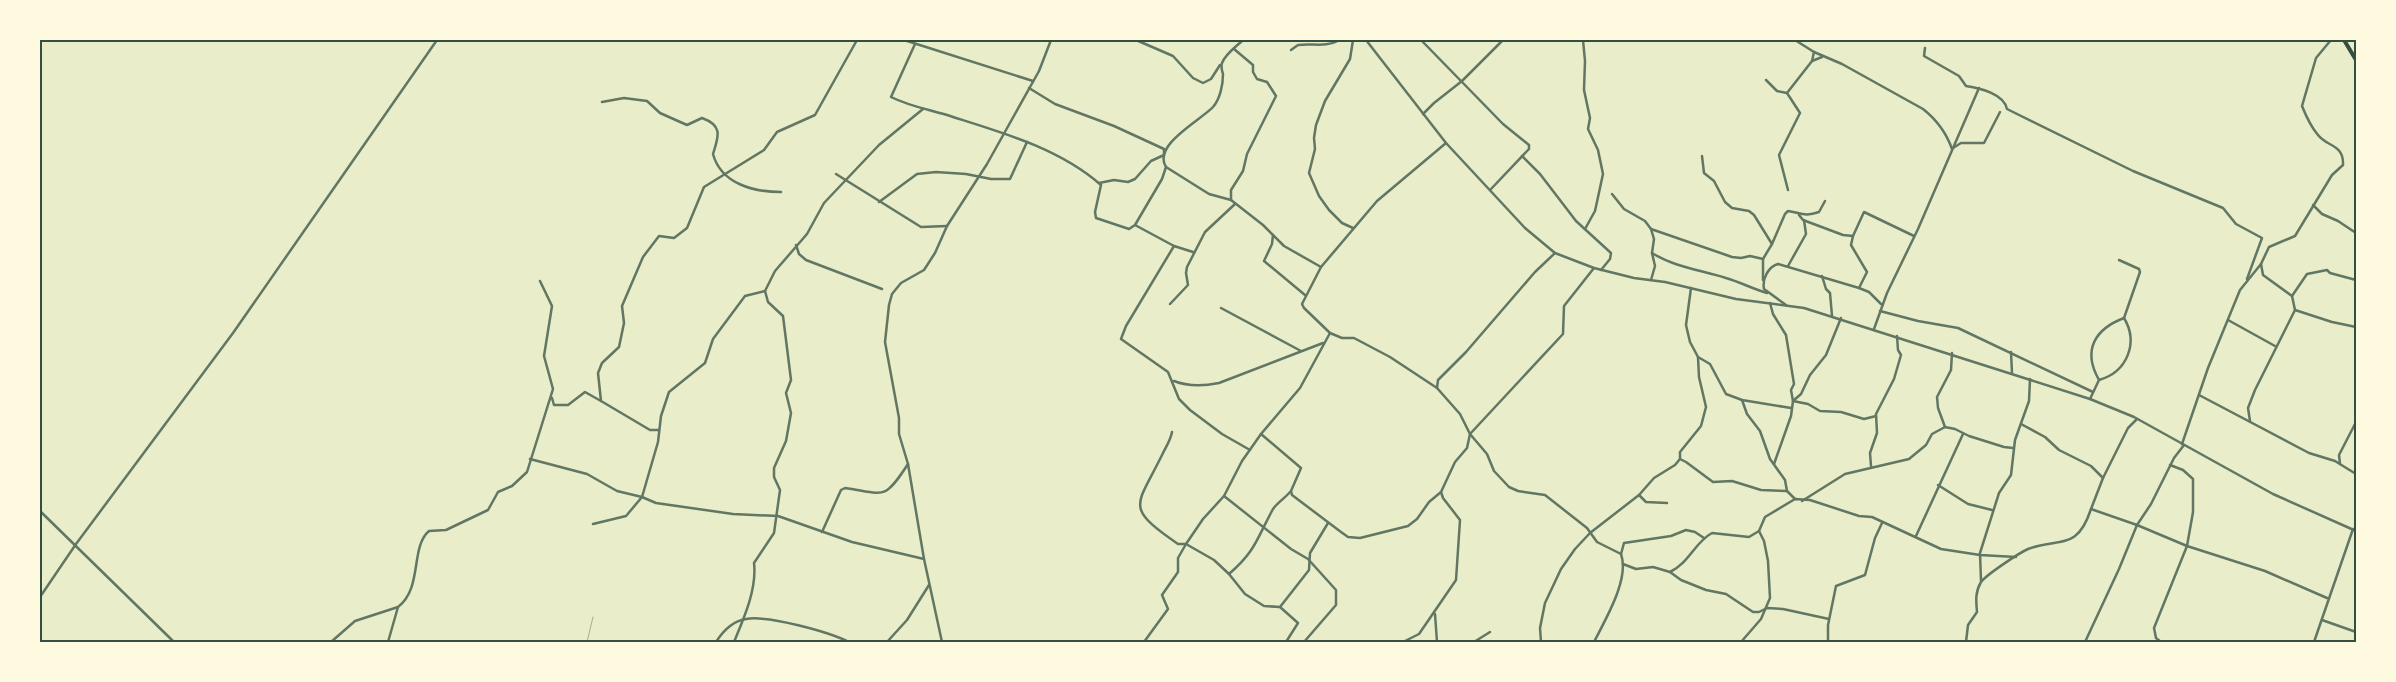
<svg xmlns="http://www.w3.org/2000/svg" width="2396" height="682" viewBox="0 0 2396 682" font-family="Merriweather,serif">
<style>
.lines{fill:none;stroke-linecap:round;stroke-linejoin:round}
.stream{stroke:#a3b18a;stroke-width:1}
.minor{stroke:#617663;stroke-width:2.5}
.secondary{stroke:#344e41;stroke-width:4}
.neatline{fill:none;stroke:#344e41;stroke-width:2}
</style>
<rect width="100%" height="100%" fill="#e9edc9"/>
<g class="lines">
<!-- stream -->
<path class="stream" d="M587 642 593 617"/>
<!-- minor -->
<g class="minor">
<path d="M904 40 1033 81"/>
<path d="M1136 40 1173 56 1193 78 1203 83 1211 79 1220 65"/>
<path d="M1366 40 1446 143 1525 228 1555 253 1594 268 1634 278 1665 282 1736 299 1804 308 2090 399 2134 417 2273 494 2356 531"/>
<path d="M1421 40 1503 124 1529 145V149L1491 189"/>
<path d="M1583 40 1585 61 1584 90 1590 118 1588 129 1598 150 1603 174 1595 211 1585 229"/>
<path d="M1795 40 1814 52 1842 64 1923 109C1937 120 1946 132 1952 149"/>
<path d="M915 44 891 97C911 107 932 110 953 117 1004 133 1060 149 1101 185L1095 212 1096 218 1129 229 1135 225 1162 179 1166 167C1152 145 1201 120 1213 107 1220 99 1223 85 1223 74 1222 71 1221 66 1222 63 1226 53 1236 47 1243 40"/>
<path d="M1925 48 1924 56 1959 76 1966 86C1980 88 2004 94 2007 109L2133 171 2223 208 2236 224 2262 238 2247 279"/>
<path d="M1291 50 1298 45C1313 43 1325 48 1340 40"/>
<path d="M1812 61 1822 57"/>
<path d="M1766 80 1777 91 1787 93"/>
<path d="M1029 88 1055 104 1114 126 1164 149V155L1151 161 1135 179 1128 182 1114 180 1099 183"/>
<path d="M602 102 624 98 647 101 660 113 687 125 702 118C724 126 718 137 713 154 721 184 754 192 781 192"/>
<path d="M1423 114 1434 103 1462 81 1503 40"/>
<path d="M1953 148 1961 143H1984L2000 112"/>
<path d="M1522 156 1540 174 1576 221 1611 253 1610 259 1601 270"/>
<path d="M1702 156 1704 173 1714 181 1725 202 1732 208 1749 211 1754 215 1772 244"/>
<path d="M1166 167 1209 194 1231 200 1263 225 1284 246 1321 267"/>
<path d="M836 174 921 227 947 226"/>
<path d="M1788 190 1779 155 1800 113 1787 93 1812 61 1814 52"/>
<path d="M1612 194 1624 209 1645 221 1651 229 1654 239 1652 253 1655 266 1651 280"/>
<path d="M1231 200V190L1243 171 1247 154 1276 96 1267 82 1257 79 1253 72V65L1234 49"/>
<path d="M879 202 917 174 936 172 966 174 991 179H1010L1027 142"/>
<path d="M2313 205 2322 214 2338 221 2356 233"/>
<path d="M1799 215 1803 220 1843 235 1853 236"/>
<path d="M1135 225 1174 246 1193 252"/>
<path d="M1353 228 1342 223 1329 210 1319 196 1309 173 1315 149 1314 138 1316 125 1325 101 1350 59 1353 40"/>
<path d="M1651 229 1732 257 1741 258 1750 256 1763 259"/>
<path d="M1273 235 1272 244 1264 261 1305 295"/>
<path d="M796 245 799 254 806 260 882 289"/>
<path d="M1174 246 1126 326 1121 339 1168 372 1179 399 1190 410 1222 434 1250 450"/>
<path d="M1652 253C1674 267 1701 270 1726 278 1740 282 1753 289 1767 293"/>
<path d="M2261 264 2263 275 2292 296 2295 310 2332 322 2356 327"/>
<path d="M1788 266 1806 234 1804 220"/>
<path d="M1822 276 1826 289 1830 293 1832 316"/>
<path d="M1763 280V259L1772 244 1785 214 1788 211C1801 213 1805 217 1819 212L1825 201"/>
<path d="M1859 288 1867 272 1851 245 1853 236 1864 212 1914 236"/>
<path d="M2292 296 2307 274 2327 270 2330 273 2356 280"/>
<path d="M1770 303 1773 314 1786 335 1794 384 1791 390 1793 401 1808 404 1820 411 1841 412 1864 419 1876 416"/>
<path d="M1170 304 1188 285 1186 273 1187 267 1205 232 1235 204"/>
<path d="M1786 305 1764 289C1762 279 1768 267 1778 264L1859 288 1869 292 1881 304"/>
<path d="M1221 308 1301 351"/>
<path d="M1880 311 1918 321 1958 328 2093 392"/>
<path d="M2228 320 2275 346"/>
<path d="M1874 329 1887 293 1918 229 1979 88"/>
<path d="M2011 352 2012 373"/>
<path d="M1698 357 1710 364 1726 394 1742 400 1791 408"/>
<path d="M2099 380C2082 350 2095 329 2124 318L2140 272 2139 269 2119 260"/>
<path d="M1174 381C1189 387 1204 386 1219 383L1323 343"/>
<path d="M1437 388 1438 380 1466 352 1535 272 1555 253"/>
<path d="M2199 395 2309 453 2335 461 2356 474"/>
<path d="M552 398 554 405H568L585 392 601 401"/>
<path d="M2090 399 2099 380C2127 372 2139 343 2124 318"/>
<path d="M1742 400 1747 414 1760 431 1770 459 1785 480 1787 491"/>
<path d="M2250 421 2248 408 2255 390 2295 310"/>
<path d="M2021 424 2045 437 2059 450 2091 466 2103 478 2091 509"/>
<path d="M1945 427 1938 408 1937 397 1951 370 1952 353"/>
<path d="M658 430H650L601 401 598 373 602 363 619 347 624 323 622 306 643 257 659 236 674 238 687 228 704 187 764 150 777 132 815 115 857 40"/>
<path d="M1172 432C1171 439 1166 447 1163 453 1137 507 1123 506 1178 544H1186L1214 560 1229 574 1245 594 1264 606 1280 607 1309 570 1310 553 1328 523"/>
<path d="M1261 434 1301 468 1291 491 1292 495 1341 532 1348 537 1360 538 1408 526 1417 519 1429 502 1441 492"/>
<path d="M2182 444 2208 368 2240 290 2261 264 2269 247 2295 236 2332 175 2343 165C2344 144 2327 147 2318 135 2312 128 2306 116 2302 106L2316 58 2331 40"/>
<path d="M530 459 587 474 617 491 642 497 656 503 733 514 778 516 852 542 924 559"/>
<path d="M1680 459 1686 462 1713 482 1732 481 1761 490 1787 491 1795 499"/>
<path d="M1774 464 1791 416 1793 401 1801 394 1810 375 1826 355 1841 318"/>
<path d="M2340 464 2339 455 2356 422"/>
<path d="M1871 466 1870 453 1877 433 1876 414 1894 379 1901 355 1898 350 1897 336"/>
<path d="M2103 478 2128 428 2137 419"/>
<path d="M1938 485 1968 504 1992 510"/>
<path d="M1639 495 1646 502 1667 503"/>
<path d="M1224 496 1291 549 1308 559 1336 590V605L1304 642"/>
<path d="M1802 501 1845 474 1909 459 1926 445 1932 434 1945 427 1955 429 1969 436 2004 447 2013 448"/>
<path d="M40 511 174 642"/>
<path d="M593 524 626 516 642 497 658 442 661 416 669 392 705 363 713 339 745 296 765 291 775 271 807 234 824 203 879 145 923 109"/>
<path d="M822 532 841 490 845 488C885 494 884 501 908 464"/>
<path d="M1916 536 1963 434"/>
<path d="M1621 554 1624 543 1671 536 1686 530 1695 532 1704 538"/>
<path d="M1623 564 1636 569 1653 567 1670 572 1681 580 1706 590 1726 594 1753 612H1759L1767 608 1783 609 1829 619"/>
<path d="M1670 572C1689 563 1695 542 1712 533L1749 537 1759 531"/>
<path d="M1229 574C1256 551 1257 538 1273 509 1277 503 1285 498 1290 492"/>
<path d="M1981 581 1980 553 1999 493 2011 475 2015 440 2029 401 2030 379"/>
<path d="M40 597 76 544 233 333 437 40"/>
<path d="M1280 607 1298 623 1286 642"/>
<path d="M1435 614 1437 642"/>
<path d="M2322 620 2356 632"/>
<path d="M331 642 355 621 398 607C423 588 410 547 429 531L446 530 488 510 498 492 512 486 527 472 553 389 544 356 552 306 540 281"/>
<path d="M388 642 398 607"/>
<path d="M716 642C723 631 733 621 746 619 768 615 829 632 849 642"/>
<path d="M734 642C744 618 757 589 754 563L774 533 780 490 774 477V468L786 441 791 413 786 393 791 380 783 316 768 302 765 291"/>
<path d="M887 642 907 620 929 585"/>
<path d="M942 642 924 559 908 464 899 434V418L885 342 889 305 892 294 901 283 924 270 935 253 947 226 987 164 1039 71 1051 40"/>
<path d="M1144 642 1168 609 1162 595 1178 572V558L1186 544 1203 519 1224 496 1242 461 1261 434 1300 388 1330 333"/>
<path d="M1403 642 1419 634 1456 580 1460 520 1443 498 1441 492 1455 462 1467 448 1470 434 1460 414 1437 388 1390 357 1354 338H1342L1330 333 1304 308 1302 304 1321 267 1377 201 1446 143"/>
<path d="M1474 642 1490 632"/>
<path d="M1541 642 1540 628 1545 603 1561 569 1575 549 1590 533 1639 495 1654 478 1675 465 1680 459V452L1701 426 1706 407 1699 377 1698 357 1690 342 1686 325 1691 288"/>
<path d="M1594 642C1605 620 1630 579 1621 554L1597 542 1587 528 1545 495 1518 491 1509 487 1494 471 1487 454 1470 434 1563 334 1564 306 1594 268"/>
<path d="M1741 642 1761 619 1770 598 1768 561 1764 541 1759 531 1765 517 1795 499 1810 500 1859 516 1872 517 1941 549 1980 555 2016 557"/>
<path d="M1828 642V625L1836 586 1865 575 1875 538 1882 523"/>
<path d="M1966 642 1968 625 1977 612C1976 601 1975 592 1981 582 1986 575 2019 553 2028 549 2059 537 2077 552 2091 509L2137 525 2187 546 2193 512V479L2183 470 2170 465"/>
<path d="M2085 642 2119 569 2137 525 2151 504 2174 458 2184 445"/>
<path d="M2161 642 2156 638 2154 628 2187 546 2265 571 2327 598"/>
<path d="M2314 642 2353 529"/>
</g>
<!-- secondary -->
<path class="secondary" d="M2344 40 2356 60"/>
</g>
<!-- border -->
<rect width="2396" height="682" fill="none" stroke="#fefae0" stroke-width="82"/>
<rect x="41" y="41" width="2314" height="600" class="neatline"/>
</svg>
